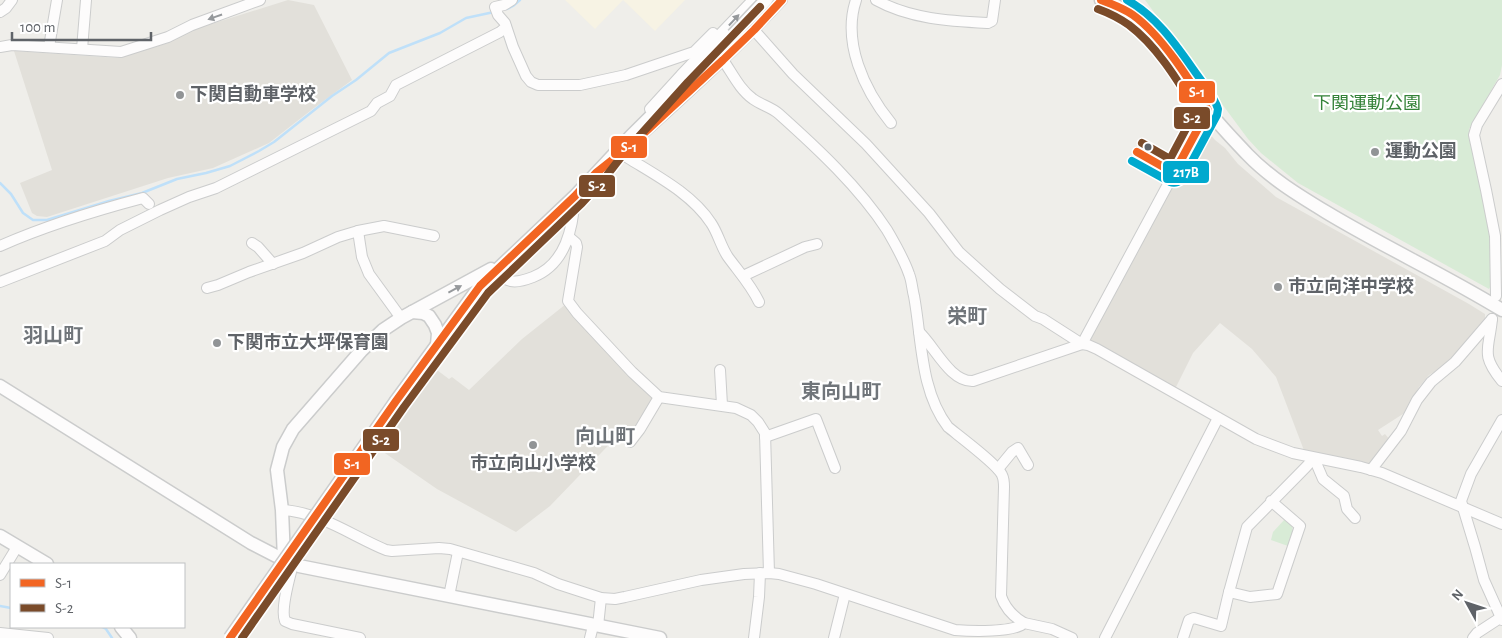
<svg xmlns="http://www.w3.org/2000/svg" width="1502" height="638" viewBox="0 0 1502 638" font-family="'Alegreya Sans','Noto Sans JP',sans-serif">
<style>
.commercial{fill:#f7f3e4}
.education{fill:#e2e0da}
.park{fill:#d8ebd6}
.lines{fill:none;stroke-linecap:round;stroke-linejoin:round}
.stream{stroke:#bfe0f9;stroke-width:2.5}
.minor-casing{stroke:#cbcccc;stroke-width:12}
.tertiary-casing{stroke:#cbcccc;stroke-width:15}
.minor{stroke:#fdfcfc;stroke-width:10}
.tertiary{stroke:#fdfcfc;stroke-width:12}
.tertiary-bridge-casing{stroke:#cbcccc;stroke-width:15;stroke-linecap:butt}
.tertiary-bridge{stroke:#fdfcfc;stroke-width:12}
.bus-1-casing{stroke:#fff;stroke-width:11}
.bus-2-casing{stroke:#fff;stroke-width:11}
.bus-3-casing{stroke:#fff;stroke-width:11}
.bus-1{stroke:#f26522;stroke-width:8}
.bus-2{stroke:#7a4b2a;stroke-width:8}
.bus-3{stroke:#00a9ce;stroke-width:8}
.oneway{fill:#96999c}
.poi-dot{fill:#919496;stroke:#fff;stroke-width:2}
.bus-dot{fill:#5f6368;stroke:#fff;stroke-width:2}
.labels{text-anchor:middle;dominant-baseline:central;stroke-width:4.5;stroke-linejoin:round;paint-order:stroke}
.poi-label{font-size:18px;font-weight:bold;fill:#5f6368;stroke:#fff;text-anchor:start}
.park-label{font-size:18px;fill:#348238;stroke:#fff}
.quarter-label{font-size:20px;font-weight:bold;fill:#70757a;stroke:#fff}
.line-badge{stroke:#fff;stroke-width:2}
.badge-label{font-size:14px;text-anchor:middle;font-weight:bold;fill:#fff}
</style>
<rect width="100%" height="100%" fill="#efeeea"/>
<!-- commercial -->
<path class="commercial" d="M565 0H685L655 31 623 0 595 29Z"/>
<!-- education -->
<g class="education">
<path d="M288 0 314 5 352 80 310 111 269 143 213 168 168 178 47 217 37 216 32 213 20 183 52 170 14 51 119 58 168 43 192 30Z"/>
<path d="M1207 131 1215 140 1225 148 1238 164 1276 197 1469 304 1485 314V323L1452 361 1429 375 1419 387 1406 412 1378 430 1382 436 1385 434 1390 440 1369 465 1305 453 1276 377 1252 349 1220 323 1193 353 1175 389 1168 383 1098 346 1090 340 1125 270 1179 171 1203 134Z"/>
<path d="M566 304 656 399 636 429 627 426 550 506 516 532 437 489 379 449 437 370 449 379 452 377 469 390 522 339Z"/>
</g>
<!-- park -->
<g class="park">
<path d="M1145 0H1502V65L1500 75 1469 129V136L1490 226V287L1489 289 1298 183 1261 153 1248 139Z"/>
<path d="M1285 519 1292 525 1293 532 1288 546 1271 540 1273 532Z"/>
</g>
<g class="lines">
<!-- stream -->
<g class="stream">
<path d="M507 9 513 6 520 0"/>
<path d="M0 183 11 194 23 213 33 220H47L109 201 142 193 177 179 206 173 230 166 259 151 274 142 332 96 356 80 389 53 440 33 466 18 494 12"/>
<path d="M0 606 11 608"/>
<path d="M102 627 106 629 112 638"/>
</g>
<!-- minor casing -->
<g class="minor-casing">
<g id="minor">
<path d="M512 0 504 5 495 7 498 15 505 23 513 47 526 76 531 82 538 85H580L626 75 694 52 713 33 718 38"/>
<path d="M856 0C842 42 864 90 891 123"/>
<path d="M876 0C910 19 950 21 988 23L992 21 995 0"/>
<path d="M0 12 6 8 12 0"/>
<path d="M754 30 793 74 866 144 929 213 959 252 1000 289 1035 316 1043 319 1082 344 1088 345 1097 349 1256 439 1293 453 1361 467 1382 473 1502 524"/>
<path d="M0 47 12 45 121 52 168 37 192 25 260 0"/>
<path d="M49 47 57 0"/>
<path d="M82 49 86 0"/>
<path d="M723 60C732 73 740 90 753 99 761 105 771 107 779 114 817 148 859 187 887 230 895 244 904 259 909 274 912 281 912 289 914 296 922 339 920 391 948 427 959 436 998 465 1002 475 1004 479 1004 483 1004 487L1001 596C1005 608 1014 617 1024 623"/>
<path d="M650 109 681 75 753 0"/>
<path d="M622 151 628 158C657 176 692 194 711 223 718 233 721 247 728 257 739 272 751 285 759 302"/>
<path d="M620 153 630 146C682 98 734 52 782 0"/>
<path d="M358 231 362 257 369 274 401 318"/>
<path d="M569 237 576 243 577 247 568 301 577 313 632 372 659 397 736 408 751 415 758 422 765 433 769 573"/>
<path d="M252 243 258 247 273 264"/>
<path d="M0 246C47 225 94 211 143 198L149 204"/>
<path d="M494 273C510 283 515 284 533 277 566 264 573 228 575 196"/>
<path d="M743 276 805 247 817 244"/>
<path d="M0 282 105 241 120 230 160 210 189 197 216 188 371 111 377 103 390 96 396 85 500 32 506 27"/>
<path d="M207 288 218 285 249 272 303 253 338 237 358 231 384 226 434 236"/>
<path d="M1496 296 1495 236 1486 190 1474 135 1477 125 1502 84"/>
<path d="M1492 319C1489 350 1480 354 1502 381"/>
<path d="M919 332C935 347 950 382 973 381L1082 344 1208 110"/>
<path d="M720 370 722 405"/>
<path d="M1502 420 1471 474 1461 501 1475 547 1484 580 1502 620"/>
<path d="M765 437 816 419 835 468"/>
<path d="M630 442 640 429 659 397"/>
<path d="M1314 458 1323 479 1344 496 1347 509 1355 518"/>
<path d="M998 469 1012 452 1018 448 1028 465"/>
<path d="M1371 470 1401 431 1417 400 1431 382 1455 362 1492 319"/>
<path d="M1271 501 1300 526 1277 594 1250 597 1229 592 1247 527 1306 467 1314 458"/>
<path d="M282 510C320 512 352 536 386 550L392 551 439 548 450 549 534 573 558 584 601 598 615 599 625 597 701 580 744 574 769 573 779 574 816 584 955 630C969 631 1015 633 1024 623L1052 629 1072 638"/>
<path d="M293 564C290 577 280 609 285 621L292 624 360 638"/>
<path d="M0 575 17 547"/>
<path d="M449 596 458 552"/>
<path d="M598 626 601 598"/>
<path d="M0 633 48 638"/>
<path d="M590 638 593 626"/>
<path d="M754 638 759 597 760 573"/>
<path d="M834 638 845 594"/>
<path d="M1105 638 1218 418"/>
<path d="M1183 638 1189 620 1194 618 1221 626 1229 592"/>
<path d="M1473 638 1477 633 1500 618"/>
</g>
</g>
<!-- tertiary casing -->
<g class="tertiary-casing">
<g id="tertiary">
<path d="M1101 0C1153 15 1178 67 1207 109 1219 125 1234 140 1247 154 1270 178 1298 195 1326 212 1384 247 1445 275 1502 310"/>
<path d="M412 312 491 269"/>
<path d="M0 386 251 543 284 560 299 566 660 638"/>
<path d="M396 401 480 286 575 196 631 136 733 35"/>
<path d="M0 536 47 564"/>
<path d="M284 560 282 510 277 470 283 447 293 429 361 351 383 330 401 318 412 312 423 313 429 316 435 325 438 333 437 345"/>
<path d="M121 627 130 638"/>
</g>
</g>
<!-- minor -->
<use href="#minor" class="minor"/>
<!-- tertiary -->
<use href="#tertiary" class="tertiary"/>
<!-- tertiary-bridge casing -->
<g class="tertiary-bridge-casing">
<g id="tertiary-bridge">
<path d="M733 35 766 0"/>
<path d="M230 638 396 401"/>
</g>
</g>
<!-- tertiary-bridge -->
<use href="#tertiary-bridge" class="tertiary-bridge"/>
<!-- bus-1 casing -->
<g class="bus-1-casing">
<g id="bus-1">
<path d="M1101 0C1112 4 1123 8 1133 15 1162 36 1189 79 1208 110L1174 173 1137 152"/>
<path d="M230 638 396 401 480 286 575 196 596 173 630 146 723 60 754 30 782 0"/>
</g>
</g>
<!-- bus-2 casing -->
<g class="bus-2-casing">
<g id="bus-2">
<path d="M1098 9C1109 13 1119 18 1129 25 1157 46 1178 81 1196 110L1170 159 1142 143"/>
<path d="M242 638 404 407 488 293 582 203 604 179 625 152 688 82 760 7"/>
</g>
</g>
<!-- bus-3 casing -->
<g class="bus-3-casing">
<path id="bus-3" d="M1127 0C1158 17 1178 48 1198 76 1205 86 1215 98 1218 109L1217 115 1183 178C1180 182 1175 184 1170 182L1132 161"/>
</g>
<!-- bus-1 -->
<use href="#bus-1" class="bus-1"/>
<!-- bus-2 -->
<use href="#bus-2" class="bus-2"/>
<!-- bus-3 -->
<use href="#bus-3" class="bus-3"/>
</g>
<!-- one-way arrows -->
<defs><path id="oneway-solid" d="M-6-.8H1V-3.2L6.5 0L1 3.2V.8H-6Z" transform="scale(1.25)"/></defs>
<g class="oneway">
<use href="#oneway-solid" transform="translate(215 17) rotate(161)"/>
<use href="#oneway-solid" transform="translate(734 20) rotate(-47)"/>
<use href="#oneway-solid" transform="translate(455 289) rotate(-28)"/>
</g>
<!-- markers -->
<g class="poi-dot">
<circle cx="180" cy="95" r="5"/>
<circle cx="1375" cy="152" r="5"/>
<circle cx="1278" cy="287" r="5"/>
<circle cx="217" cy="343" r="5"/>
<circle cx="533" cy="445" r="5"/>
</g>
<circle class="bus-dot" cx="1148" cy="147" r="4.5"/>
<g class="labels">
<!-- poi labels -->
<g class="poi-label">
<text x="190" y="95">下関自動車学校</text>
<text x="1385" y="152">運動公園</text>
<text x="1288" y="287">市立向洋中学校</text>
<text x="227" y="343">下関市立大坪保育園</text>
<text x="533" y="464" text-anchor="middle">市立向山小学校</text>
</g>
<!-- park labels -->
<g class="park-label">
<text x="1367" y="104">下関運動公園</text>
</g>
<!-- quarter labels -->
<g class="quarter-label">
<text x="967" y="317">栄町</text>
<text x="53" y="336">羽山町</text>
<text x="841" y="392">東向山町</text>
<text x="605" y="437">向山町</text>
</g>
</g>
<g class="line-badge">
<rect x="1178" y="80" width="38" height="24" rx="5" fill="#f26522"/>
<rect x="1173" y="106" width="38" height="24" rx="5" fill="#7a4b2a"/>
<rect x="610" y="135" width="38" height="24" rx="5" fill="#f26522"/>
<rect x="1162" y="160" width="48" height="24" rx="5" fill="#00a9ce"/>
<rect x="578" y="174" width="38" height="24" rx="5" fill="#7a4b2a"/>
<rect x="362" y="428" width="38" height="24" rx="5" fill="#7a4b2a"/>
<rect x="333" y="452" width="38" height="24" rx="5" fill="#f26522"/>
</g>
<g class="badge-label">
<text x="1197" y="97">S-1</text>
<text x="1192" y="123">S-2</text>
<text x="629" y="152">S-1</text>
<text x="1186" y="177">217B</text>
<text x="597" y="191">S-2</text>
<text x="381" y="445">S-2</text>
<text x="352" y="469">S-1</text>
</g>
<!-- legend -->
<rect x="10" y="563" width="175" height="65" fill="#ffffff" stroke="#bfc1c3"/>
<rect x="20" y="579" width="25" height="8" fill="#f26522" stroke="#bfc1c3"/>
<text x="55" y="588" font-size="15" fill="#5f6368">S-1</text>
<rect x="20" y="604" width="25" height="8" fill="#7a4b2a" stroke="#bfc1c3"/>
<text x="55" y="613" font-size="15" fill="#5f6368">S-2</text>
<!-- north arrow -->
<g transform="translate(1467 603) rotate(310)" stroke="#ffffff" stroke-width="4" paint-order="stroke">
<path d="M0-4L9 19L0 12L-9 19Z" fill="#5f6368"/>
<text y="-8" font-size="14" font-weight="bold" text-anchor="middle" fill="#5f6368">N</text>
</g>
<!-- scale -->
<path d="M12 32v8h139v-8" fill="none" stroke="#5f6368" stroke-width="2.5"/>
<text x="20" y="32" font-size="15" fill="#5f6368" stroke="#ffffff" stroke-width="4" paint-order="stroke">100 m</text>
</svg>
